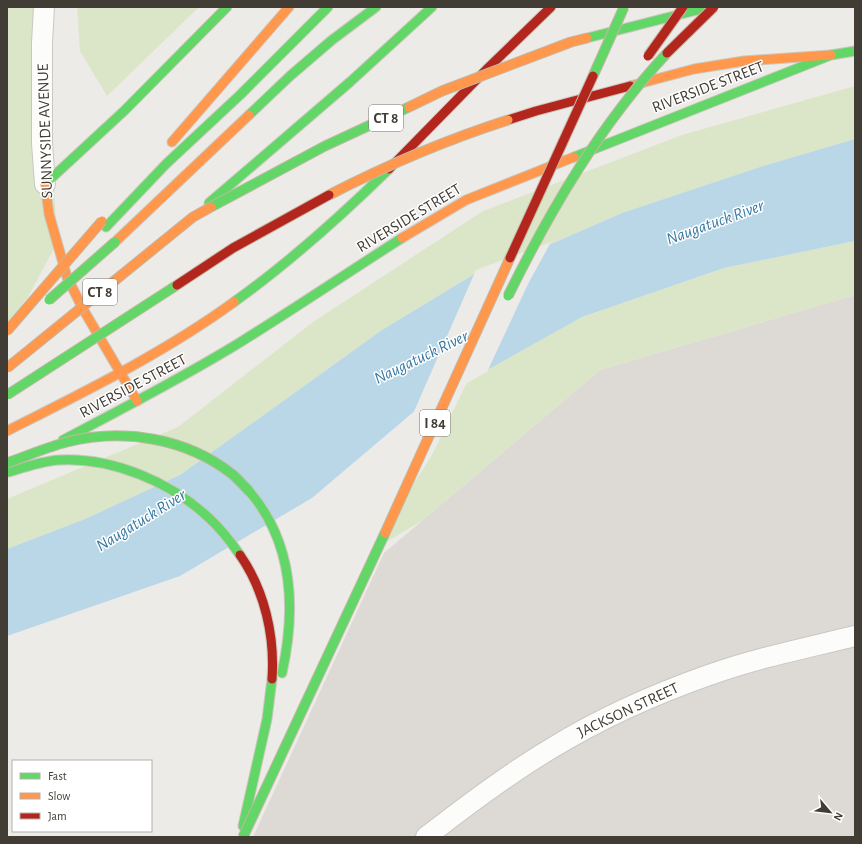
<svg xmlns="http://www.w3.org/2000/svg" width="862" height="844" viewBox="0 0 862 844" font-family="'Alegreya Sans',sans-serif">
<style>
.industrial{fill:#dddad5}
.green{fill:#dbe6c9}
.water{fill:#bad7e8}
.pier{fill:#edebe7}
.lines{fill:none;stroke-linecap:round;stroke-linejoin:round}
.street-casing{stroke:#c9c7c3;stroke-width:22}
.fast-casing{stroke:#ccc8be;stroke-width:11}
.slow-casing{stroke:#ccc8be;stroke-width:11}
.jam-casing{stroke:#ccc8be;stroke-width:11}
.street{stroke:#fcfcfb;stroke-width:20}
.fast{stroke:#63d668;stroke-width:9}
.slow{stroke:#ff974d;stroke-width:9}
.jam{stroke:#b3261e;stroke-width:9}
.fast-bridge-casing{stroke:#c3b7a4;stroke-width:11;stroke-linecap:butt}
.slow-bridge-casing{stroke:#c3b7a4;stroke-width:11;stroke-linecap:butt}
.jam-bridge-casing{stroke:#c3b7a4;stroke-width:11;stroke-linecap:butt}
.fast-bridge{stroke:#63d668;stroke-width:9}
.slow-bridge{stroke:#ff974d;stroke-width:9}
.jam-bridge{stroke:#b3261e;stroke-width:9}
.labels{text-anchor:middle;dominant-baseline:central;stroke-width:3;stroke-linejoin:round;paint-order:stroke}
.shield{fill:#fff;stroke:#7a7671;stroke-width:1}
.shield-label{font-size:15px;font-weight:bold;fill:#413c34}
.street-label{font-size:16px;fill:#413c34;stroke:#fff}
.water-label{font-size:17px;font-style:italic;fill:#3879a2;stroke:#fff}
</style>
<rect width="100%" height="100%" fill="#edebe7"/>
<!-- industrial -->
<path class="industrial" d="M855 295V837H253L384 553 600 370Z"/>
<!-- green -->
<g class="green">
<path d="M7 7H45L57 243 28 297 7 325Z"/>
<path d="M77 7H199L107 96 80 51Z"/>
<path d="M855 86V139L763 166 622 213 565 238 476 273 382 330 180 475 85 519 7 549V499L178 427 313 322 483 211 682 135Z"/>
<path d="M855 241V295L600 370 423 520 370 552 432 455 470 376 582 317 724 268Z"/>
</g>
<!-- water -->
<path class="water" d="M855 139V241L724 268 582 317 417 409 312 498 180 576 7 636V549L85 519 180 475 382 330 476 273 558 241 622 213 763 166Z"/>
<!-- pier -->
<path class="pier" d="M551 242 528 284 487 372 418 410 412 416 476 270Z"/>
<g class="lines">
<!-- street casing -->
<g class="street-casing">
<g id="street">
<path d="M44 7 42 43V143L45 184"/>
<path d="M426 837C467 805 508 774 552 748 601 718 655 694 709 675 756 658 806 648 855 636"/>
</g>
</g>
<!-- fast casing -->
<g class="fast-casing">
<g id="fast">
<path d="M587 38 709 7"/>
<path d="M249 115 290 76 332 40 376 7"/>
<path d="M574 157 831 55 855 51"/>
<path d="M45 184 124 111 227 7"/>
<path d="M209 203 350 82 432 7"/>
<path d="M106 227 166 164 240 95 328 7"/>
<path d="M234 302C290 262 340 217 389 169"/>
<path d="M63 440C122 409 182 378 239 343 294 309 347 273 402 238"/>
<path d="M9 472C25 467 42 461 59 460 112 457 171 482 209 518 221 529 231 542 240 555"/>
<path d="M249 491C294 543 296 609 282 673"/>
<path d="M243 826 267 719 272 679"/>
</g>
</g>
<!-- slow casing -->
<g class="slow-casing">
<g id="slow">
<path d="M630 86 694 69 744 61 831 55"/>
<path d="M172 142 289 7"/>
<path d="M45 184 49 214 67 277 83 309 137 401"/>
<path d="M402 238 466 200 574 157"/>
<path d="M115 242 249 115"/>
<path d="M7 431C84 392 164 353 234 302"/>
</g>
</g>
<!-- jam casing -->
<g class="jam-casing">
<g id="jam">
<path d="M508 120 536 111 630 86"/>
<path d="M389 169 488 68 551 7"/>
<path d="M240 555C265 591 275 637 272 679"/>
</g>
</g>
<!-- street -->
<use href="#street" class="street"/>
<!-- fast -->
<use href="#fast" class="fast"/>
<!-- slow -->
<use href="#slow" class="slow"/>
<!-- jam -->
<use href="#jam" class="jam"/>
<!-- fast-bridge casing -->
<g class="fast-bridge-casing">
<g id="fast-bridge">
<path d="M593 76 624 7"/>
<path d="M211 207 325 146 409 107"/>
<path d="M508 296C551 209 600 125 667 53"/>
<path d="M49 300 115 242"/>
<path d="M7 395 177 285"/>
<path d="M7 463C27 456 47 447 67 442 124 428 186 438 232 474 238 479 243 485 249 491"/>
<path d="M243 837 385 533"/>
</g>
</g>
<!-- slow-bridge casing -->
<g class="slow-bridge-casing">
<g id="slow-bridge">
<path d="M409 107 442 91 571 42 587 38"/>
<path d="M329 195C387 165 446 140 508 120"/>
<path d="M7 331 102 221"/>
<path d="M7 368 193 217 211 207"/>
<path d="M385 533 510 258"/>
</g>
</g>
<!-- jam-bridge casing -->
<g class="jam-bridge-casing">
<g id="jam-bridge">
<path d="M667 53 714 7"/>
<path d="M648 56 683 7"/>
<path d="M510 258 593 76"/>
<path d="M177 285 233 248 329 195"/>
</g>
</g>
<!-- fast-bridge -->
<use href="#fast-bridge" class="fast-bridge"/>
<!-- slow-bridge -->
<use href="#slow-bridge" class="slow-bridge"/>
<!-- jam-bridge -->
<use href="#jam-bridge" class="jam-bridge"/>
</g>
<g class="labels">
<!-- shield labels -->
<g class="shield">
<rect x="369" y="105" width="34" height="26" rx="3"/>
<rect x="83" y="279" width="34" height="26" rx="3"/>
<rect x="420" y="410" width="30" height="26" rx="3"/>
</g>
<g class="shield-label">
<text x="386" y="118">CT 8</text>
<text x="100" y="292">CT 8</text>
<text x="435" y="423">I 84</text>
</g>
<!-- street labels -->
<g class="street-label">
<text transform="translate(708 87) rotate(-21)">RIVERSIDE STREET</text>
<text transform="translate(45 131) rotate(-92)">SUNNYSIDE AVENUE</text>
<text transform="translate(409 218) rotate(-31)">RIVERSIDE STREET</text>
<text transform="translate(133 386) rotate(-28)">RIVERSIDE STREET</text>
<text transform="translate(628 710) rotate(-25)">JACKSON STREET</text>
</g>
<!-- water labels -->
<g class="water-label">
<text transform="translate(715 222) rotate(-20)">Naugatuck River</text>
<text transform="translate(421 357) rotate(-26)">Naugatuck River</text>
<text transform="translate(141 520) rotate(-32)">Naugatuck River</text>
</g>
</g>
<!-- border -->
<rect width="862" height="844" fill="none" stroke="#413c34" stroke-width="16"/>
<!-- legend -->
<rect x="12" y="760" width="140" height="72" fill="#ffffff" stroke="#b3b1ae"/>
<rect x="20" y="773" width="20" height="6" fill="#63d668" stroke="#b3b1ae"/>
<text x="48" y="780" font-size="12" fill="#413c34">Fast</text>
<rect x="20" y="793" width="20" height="6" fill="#ff974d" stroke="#b3b1ae"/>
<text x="48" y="800" font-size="12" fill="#413c34">Slow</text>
<rect x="20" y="813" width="20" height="6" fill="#b3261e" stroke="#b3b1ae"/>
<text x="48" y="820" font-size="12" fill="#413c34">Jam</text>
<!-- north arrow -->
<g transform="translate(830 812) rotate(118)" stroke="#ffffff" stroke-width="3" paint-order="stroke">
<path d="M0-3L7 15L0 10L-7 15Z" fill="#413c34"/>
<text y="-6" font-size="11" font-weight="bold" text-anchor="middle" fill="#413c34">N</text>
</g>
</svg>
